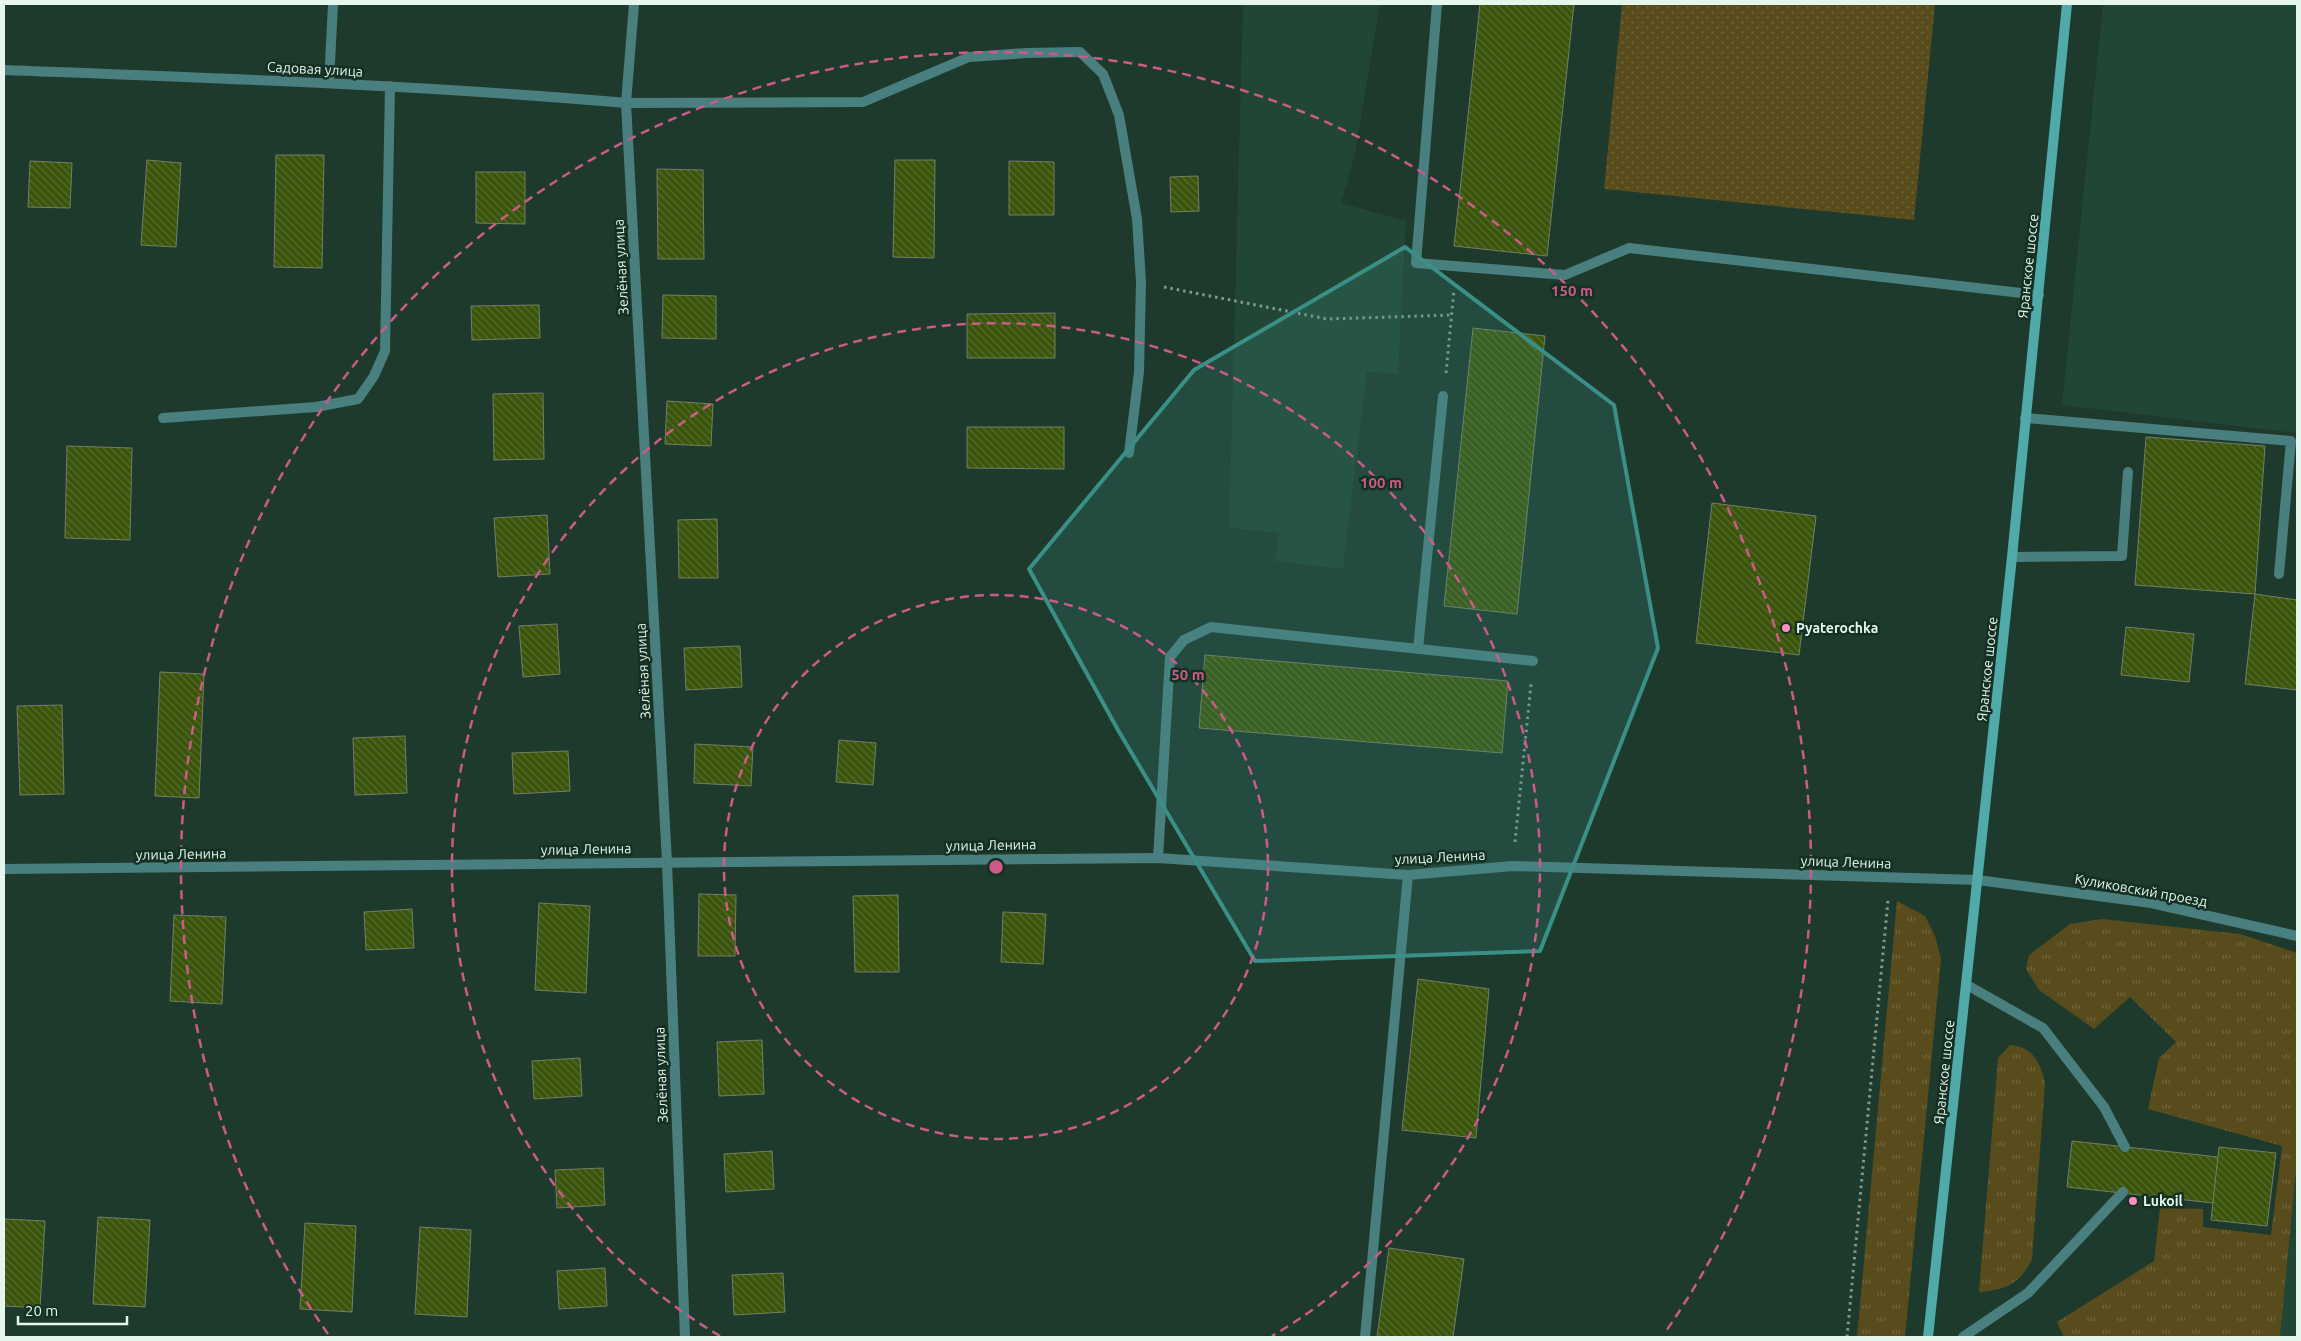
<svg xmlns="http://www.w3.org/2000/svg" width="2301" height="1341" viewBox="0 0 2301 1341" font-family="Ubuntu,sans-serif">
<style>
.built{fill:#224635}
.grass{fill:url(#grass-tufts)}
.garden{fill:url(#garden-dots)}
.building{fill:url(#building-back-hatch);stroke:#737f65}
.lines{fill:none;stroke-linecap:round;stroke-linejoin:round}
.path{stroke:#82998e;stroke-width:3;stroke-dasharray:2.5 4;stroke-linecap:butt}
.service{stroke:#4a7f7f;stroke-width:10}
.minor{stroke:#4a7f7f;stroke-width:10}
.tertiary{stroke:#4a7f7f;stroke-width:10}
.secondary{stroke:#50aaaa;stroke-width:10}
.marked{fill:#3a9087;fill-opacity:0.2;stroke:#3a9087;stroke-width:4;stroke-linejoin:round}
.ring{fill:none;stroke:#cc5b87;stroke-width:2.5;stroke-dasharray:9 6}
.poi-dot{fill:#fc8fc1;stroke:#143023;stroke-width:2}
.labels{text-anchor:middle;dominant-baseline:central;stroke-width:5;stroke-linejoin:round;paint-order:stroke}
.street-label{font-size:14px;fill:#e5f6ed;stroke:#143023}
.poi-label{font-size:14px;font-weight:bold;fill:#e5f6ed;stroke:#143023;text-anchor:start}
.centre{fill:#cc5b87;stroke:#143023;stroke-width:2.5}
.ring-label{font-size:15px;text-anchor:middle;font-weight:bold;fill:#cc5b87;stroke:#143023;stroke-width:5;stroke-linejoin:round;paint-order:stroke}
</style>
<defs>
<pattern id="grass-tufts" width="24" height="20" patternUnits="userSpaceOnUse" patternTransform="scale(1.25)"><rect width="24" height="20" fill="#584b1c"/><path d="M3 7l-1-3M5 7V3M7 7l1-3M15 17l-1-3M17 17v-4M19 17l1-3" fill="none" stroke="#70663d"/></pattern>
<pattern id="garden-dots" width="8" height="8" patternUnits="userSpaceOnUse" patternTransform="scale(1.25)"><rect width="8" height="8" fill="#584b1c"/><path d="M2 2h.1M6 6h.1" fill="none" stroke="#70663d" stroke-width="1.8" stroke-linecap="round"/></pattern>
<pattern id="building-back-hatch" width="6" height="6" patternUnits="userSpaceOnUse" patternTransform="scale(1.25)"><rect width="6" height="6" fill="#3a540b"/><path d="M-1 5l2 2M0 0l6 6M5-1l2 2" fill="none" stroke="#566d2f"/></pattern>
</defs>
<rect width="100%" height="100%" fill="#1e3a2d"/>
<!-- built -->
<g class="built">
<path d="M1243 4H1380L1354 158 1341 203 1406 221 1398 374 1367 372 1343 569 1275 561 1279 533 1229 528Z"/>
<path d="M2103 4H2297V433L2062 405Z"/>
<path d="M2297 1161V1337H2280Z"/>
</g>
<!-- grass -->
<g class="grass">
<path d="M1897 901 1925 916 1935 936 1941 959 1905 1337H1857Z"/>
<path d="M2102 919 2240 934 2297 953V1161L2280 1337H2064L2057 1322 2154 1261 2160 1208 2203 1209V1227L2271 1235 2282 1146 2148 1109 2159 1058 2176 1042 2130 997 2094 1029 2039 990 2026 969 2029 955 2070 924Z"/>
<path d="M2010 1045C2033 1047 2040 1062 2045 1083L2032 1259C2020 1284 2006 1290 1979 1292L1998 1058Z"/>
</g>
<!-- garden -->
<path class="garden" d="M1622 4H1935L1914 220 1604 189Z"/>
<!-- building -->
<g class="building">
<path d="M1480 4H1574L1547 256 1454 246Z"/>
<path d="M276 155H324L322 268 274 267Z"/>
<path d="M147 160 181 163 176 247 141 245Z"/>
<path d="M895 160H935L934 258 893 257Z"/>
<path d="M30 161 72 163 70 208 28 207Z"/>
<path d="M1009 161 1054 162V215H1009Z"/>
<path d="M657 169 703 170 704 259H658Z"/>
<path d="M476 172H525V224L476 223Z"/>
<path d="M1198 176 1199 211 1171 212 1170 177Z"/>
<path d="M663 295 716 296V339L662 338Z"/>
<path d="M539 305 540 338 472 340 471 306Z"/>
<path d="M1055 313V358H967V314Z"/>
<path d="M1473 328 1545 336 1517 614 1444 606Z"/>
<path d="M543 393 544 459 494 460 493 394Z"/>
<path d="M667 401 713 404 711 446 665 444Z"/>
<path d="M967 427H1064V469L967 468Z"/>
<path d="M2146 437 2265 446 2255 594 2135 585Z"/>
<path d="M67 446 132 448 130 540 65 538Z"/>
<path d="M1712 503 1816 516 1799 655 1696 643Z"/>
<path d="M547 515 550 574 498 577 494 518Z"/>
<path d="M717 519 718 578H679L678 520Z"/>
<path d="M2255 594 2297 600V690L2245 684Z"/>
<path d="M557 624 560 674 523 677 519 626Z"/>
<path d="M2126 627 2194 634 2189 682 2121 675Z"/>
<path d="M740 646 742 687 686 690 684 648Z"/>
<path d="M1205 655 1508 681 1502 753 1199 728Z"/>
<path d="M160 672 204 674 199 798 155 796Z"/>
<path d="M62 705 64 794 20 795 17 706Z"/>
<path d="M405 736 407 793 355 795 353 738Z"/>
<path d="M839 740 876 743 873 785 836 782Z"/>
<path d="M695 744 753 747 751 786 694 783Z"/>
<path d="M568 751 570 791 514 794 512 753Z"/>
<path d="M699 894 736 895 735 956H698Z"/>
<path d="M898 895 899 972H855L853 896Z"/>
<path d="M539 903 590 906 586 993 535 990Z"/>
<path d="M412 909 414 948 366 950 364 912Z"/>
<path d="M1003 912 1046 914 1043 964 1001 962Z"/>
<path d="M174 915 226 917 222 1004 170 1001Z"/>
<path d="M1418 979 1489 989 1476 1138 1402 1130Z"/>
<path d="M762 1040 764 1094 719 1096 717 1042Z"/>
<path d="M580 1058 582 1096 534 1099 532 1061Z"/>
<path d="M2072 1141 2227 1158 2222 1204 2067 1187Z"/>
<path d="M2219 1147 2276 1153 2267 1226 2211 1220Z"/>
<path d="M772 1151 774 1189 726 1192 724 1154Z"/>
<path d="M603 1168 605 1205 557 1208 555 1170Z"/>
<path d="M98 1217 150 1220 145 1307 93 1304Z"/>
<path d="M4 1219 45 1221 40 1308 4 1306Z"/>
<path d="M305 1223 356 1226 352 1312 300 1309Z"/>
<path d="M420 1227 471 1230 467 1317 415 1314Z"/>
<path d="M1389 1248 1464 1259 1453 1337H1377Z"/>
<path d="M605 1268 607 1306 559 1309 557 1271Z"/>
<path d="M783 1273 785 1312 734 1315 732 1275Z"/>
</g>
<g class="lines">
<!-- path -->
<g class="path">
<path d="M1164 287 1327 319 1453 315"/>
<path d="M1446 373 1454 290"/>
<path d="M1515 842 1531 684"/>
<path d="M1847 1337 1888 900"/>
</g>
<!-- service -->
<g class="service">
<path d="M1437 4 1416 263 1565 275 1629 248 2039 295"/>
<path d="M626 103 863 102 969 57 1027 53 1080 52 1103 74 1119 115 1137 219 1141 282 1139 372 1129 453"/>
<path d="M163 418 316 407 358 399 374 376 385 351 390 86"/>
<path d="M2025 418 2291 441 2279 574"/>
<path d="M2012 557 2122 556 2128 472"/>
<path d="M1418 649 1443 396"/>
<path d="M1158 858 1170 657 1184 640 1211 627 1533 661"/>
<path d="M1967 985 2043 1028 2104 1107 2125 1147"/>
<path d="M1963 1337 2028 1293 2123 1192"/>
</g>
<!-- minor -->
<g class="minor">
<path d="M634 4 626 103 667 862 685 1337"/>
<path d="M4 70C211 78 419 85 626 103"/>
<path d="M329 83 333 4"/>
<path d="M4 869 1158 858 1408 875 1513 866 1978 880"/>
<path d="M1365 1337 1408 875"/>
</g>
<!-- tertiary -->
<path class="tertiary" d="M1978 880 2151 903 2297 936"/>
<!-- secondary -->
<path class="secondary" d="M1928 1337 2012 557 2067 4"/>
</g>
<!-- marked area -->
<path class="marked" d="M1405 247 1614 405 1658 648 1540 951 1255 961 1118 730 1029 569 1194 370Z"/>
<!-- distance rings -->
<g class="ring">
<circle cx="996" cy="867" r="272"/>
<path d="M720 1336A544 544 0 1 1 1272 1336"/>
<path d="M328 1334A815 815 0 1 1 1664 1334"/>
</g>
<!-- markers -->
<g class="poi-dot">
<circle cx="1786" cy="628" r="5"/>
<circle cx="2133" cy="1201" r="5"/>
</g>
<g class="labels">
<!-- street labels -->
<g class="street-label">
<text transform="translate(315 69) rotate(3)">Садовая улица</text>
<text transform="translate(2028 266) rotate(-84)">Яранское шоссе</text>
<text transform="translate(621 267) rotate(-93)">Зелёная улица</text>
<text transform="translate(1987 669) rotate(-84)">Яранское шоссе</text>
<text transform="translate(643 671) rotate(-93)">Зелёная улица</text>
<text transform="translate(991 845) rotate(-1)">улица Ленина</text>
<text transform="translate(586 849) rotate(-1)">улица Ленина</text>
<text transform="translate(181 854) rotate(-1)">улица Ленина</text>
<text transform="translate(1440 857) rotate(-3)">улица Ленина</text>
<text transform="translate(1846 862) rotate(2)">улица Ленина</text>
<text transform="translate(2141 890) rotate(10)">Куликовский проезд</text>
<text transform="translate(1944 1072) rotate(-84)">Яранское шоссе</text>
<text transform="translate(661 1075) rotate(-92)">Зелёная улица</text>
</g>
<!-- poi labels -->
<g class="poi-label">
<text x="1796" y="628">Pyaterochka</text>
<text x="2143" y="1201">Lukoil</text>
</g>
</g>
<circle cx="996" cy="867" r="8" class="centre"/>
<g class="ring-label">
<text x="1572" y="296">150 m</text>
<text x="1381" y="488">100 m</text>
<text x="1188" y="680">50 m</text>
</g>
<!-- border -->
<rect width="2301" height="1341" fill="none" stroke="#e5f6ed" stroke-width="10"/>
<!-- scale -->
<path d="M18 1316v8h109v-8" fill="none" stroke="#e5f6ed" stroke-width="2.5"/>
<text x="25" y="1316" font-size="15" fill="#e5f6ed" stroke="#143023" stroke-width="4" paint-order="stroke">20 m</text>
</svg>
